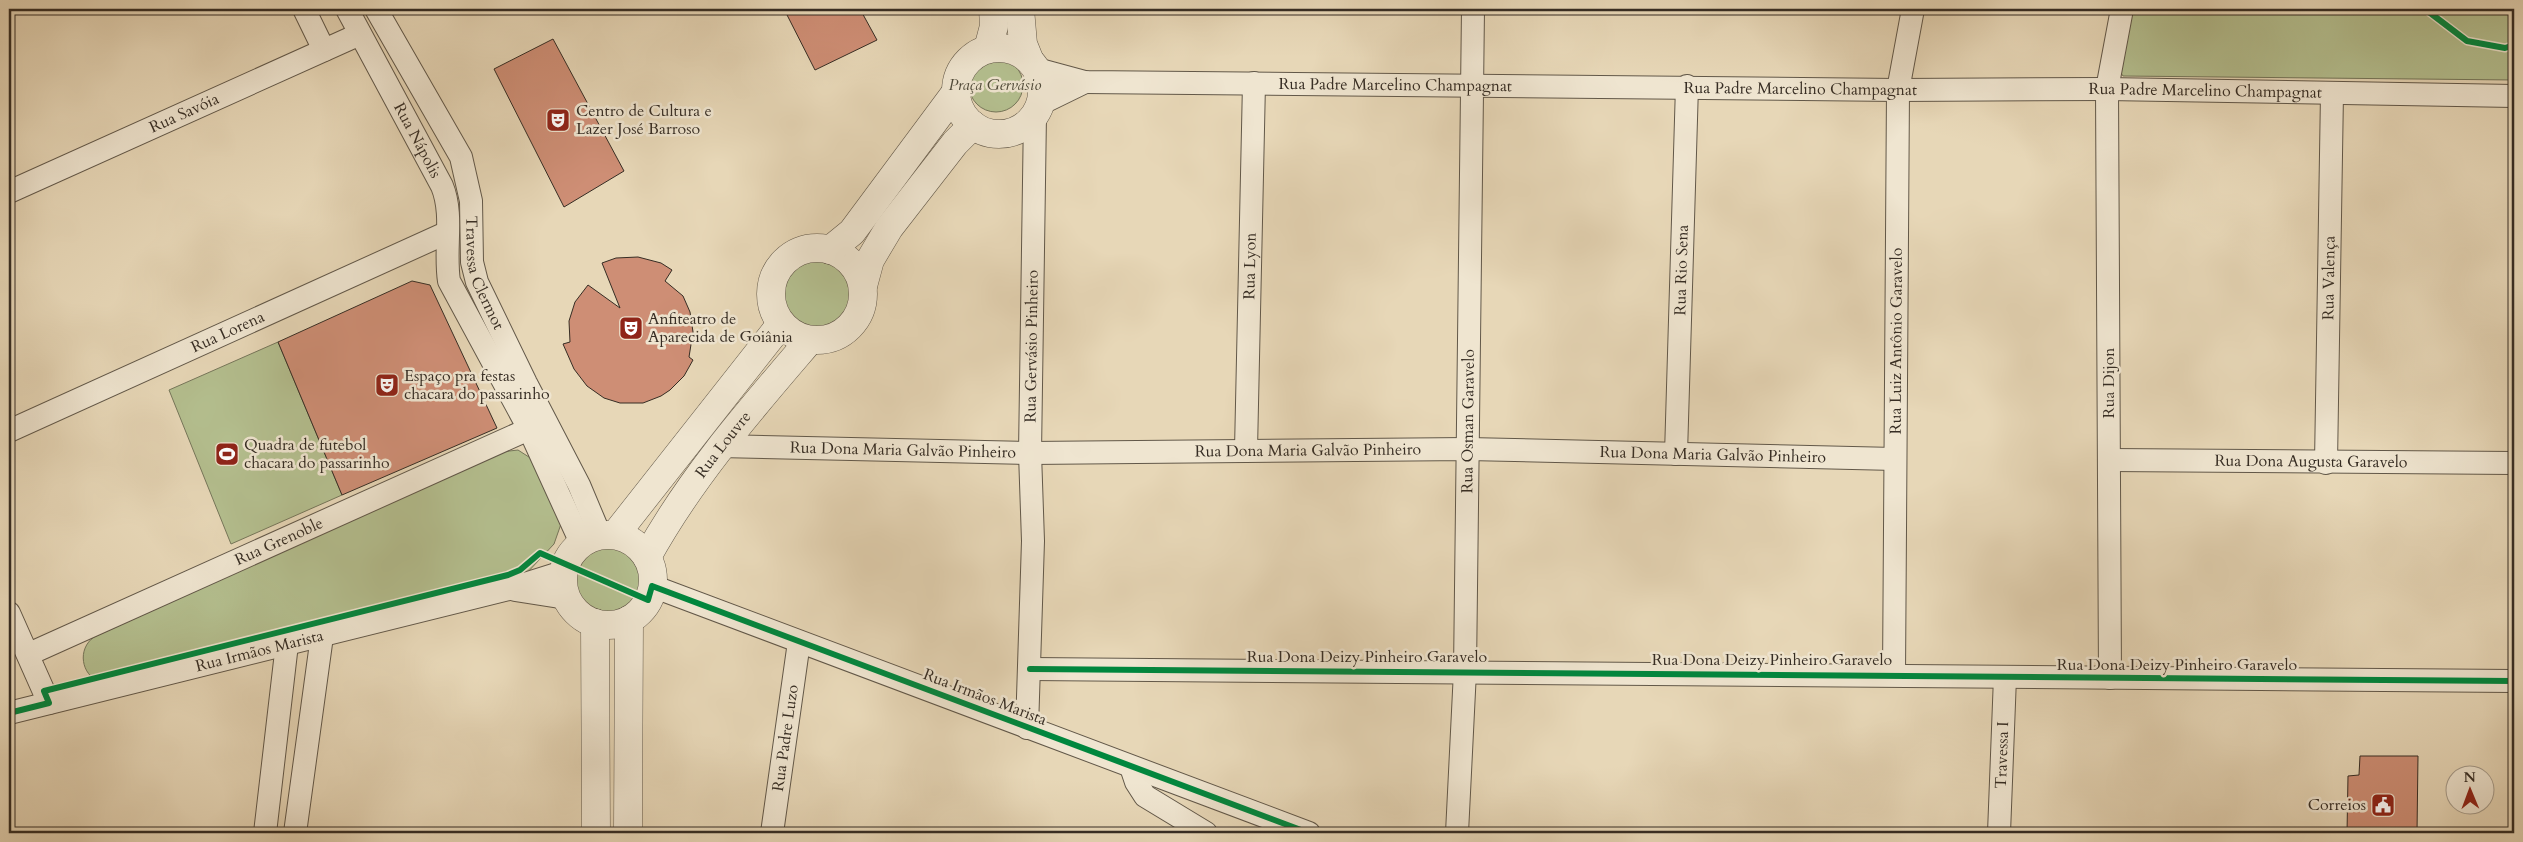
<svg xmlns="http://www.w3.org/2000/svg" width="2523" height="842" viewBox="0 0 2523 842" font-family="Cardo,serif">
<style>
.green{fill:#b4bf8f;stroke:#75765a}
.building{fill:#ce8e75;stroke:#362d24}
.lines{fill:none;stroke-linecap:round;stroke-linejoin:round}
.minor-casing{stroke:#625849;stroke-width:24}
.tertiary-casing{stroke:#625849;stroke-width:29}
.minor{stroke:#efe5d0;stroke-width:22}
.tertiary{stroke:#efe5d0;stroke-width:28}
.cycleway-casing{stroke:#efe5d0;stroke-width:9}
.cycleway{stroke:#00873e;stroke-width:6}
.labels{text-anchor:middle;dominant-baseline:central;stroke-width:5;stroke-linejoin:round;paint-order:stroke}
.street-label{font-size:16px;fill:#362d24;stroke:#efe5d0}
.park-label{font-size:16px;font-style:italic;fill:#4f4a39;stroke:#efe5d0}
.poi-label{font-size:16px;fill:#362d24;stroke:#efe5d0;text-anchor:start}
</style>
<rect width="100%" height="100%" fill="#e7d7b7"/>
<filter id="stains"><feTurbulence type="fractalNoise" baseFrequency=".004" numOctaves="4"/><feColorMatrix values="0 0 0 0 .2 0 0 0 0 .09 0 0 0 0 .02 0 0 0 .5 -.17"/></filter>
<radialGradient id="worn" r=".72"><stop offset=".6" stop-color="#630" stop-opacity="0"/><stop offset="1" stop-color="#630" stop-opacity=".3"/></radialGradient>
<!-- green -->
<g class="green">
<path d="M2129 9H2514V80L2123 76 2119 70Z"/>
<circle cx="996" cy="85" r="27"/>
<circle cx="813" cy="293" r="38"/>
<path d="M278 342 342 495 231 544 169 390Z"/>
<path d="M518 450 532 459 561 524 554 544 525 575 100 682C81 675 77 649 94 637L501 452Z"/>
<circle cx="606" cy="579" r="37"/>
</g>
<!-- building -->
<g class="building">
<path d="M784 9H860L877 40 815 70Z"/>
<path d="M553 39 624 171 564 207 494 69Z"/>
<path d="M638 257 661 263 672 270 665 281 683 296 690 312 693 332 689 357 693 360 684 376 670 390 661 396 643 403H620L604 398 587 386 574 369 563 344 570 342 569 321 575 302 588 285 620 308 602 263 616 258Z"/>
<path d="M412 281 430 285 497 428 342 495 278 342Z"/>
<path d="M2360 756H2418L2417 833H2347L2348 776 2359 775Z"/>
</g>
<g class="lines">
<!-- minor casing -->
<g class="minor-casing">
<g id="minor">
<path d="M304 9 324 50"/>
<path id="s1" d="M347 9 442 186C454 215 444 249 449 281L529 429 581 543"/>
<path id="s2" d="M376 9 461 157 471 201 472 262 477 282 526 383 579 485 600 535"/>
<path id="s3" d="M1037 69 1085 82 1898 90 2107 89 2514 96"/>
<path d="M1040 104 1085 82"/>
<path id="s4" d="M9 192 360 34"/>
<path id="s5" d="M9 431 446 233"/>
<path id="s6" d="M719 446 1030 453 1468 449 1895 459"/>
<path id="s7" d="M1246 450 1254 83"/>
<path id="s8" d="M1676 454 1687 86"/>
<path id="s9" d="M2109 460 2514 463"/>
<path id="s10" d="M2326 463 2332 93"/>
<path d="M652 586 1309 833"/>
<path d="M515 590 566 598"/>
<path d="M9 613 49 703"/>
<path id="s11" d="M29 654 529 429"/>
<path d="M1030 669 2514 681"/>
<path id="s12" d="M1894 675 1898 90 1913 9"/>
<path d="M2110 678 2107 89 2122 9"/>
<path id="s13" d="M9 713 509 589 563 572"/>
<path id="s14" d="M1027 728 1033 541 1030 453 1035 114"/>
<path d="M1131 767 1136 782 1145 796 1206 833"/>
<path d="M265 833 287 644"/>
<path d="M295 833 322 636"/>
<path id="s15" d="M772 833 799 642"/>
<path id="s16" d="M1457 833 1465 671 1473 9"/>
<path id="s17" d="M1999 833 2005 677"/>
</g>
</g>
<!-- tertiary casing -->
<g class="tertiary-casing">
<g id="tertiary">
<path d="M1020 9 1023 44 1029 59"/>
<circle cx="999" cy="91" r="43"/>
<path d="M988 49 994 26 993 9"/>
<circle cx="817" cy="294" r="46"/>
<path d="M830 250 852 232 956 92"/>
<path d="M863 286 870 260 889 228 955 143 973 125"/>
<path d="M615 535 781 324"/>
<circle cx="608" cy="580" r="45"/>
<path id="s18" d="M647 557C691 477 751 409 810 340"/>
<path d="M595 623 596 833"/>
<path d="M628 833 629 620"/>
</g>
</g>
<!-- minor -->
<use href="#minor" class="minor"/>
<!-- tertiary -->
<use href="#tertiary" class="tertiary"/>
<!-- cycleway casing -->
<g class="cycleway-casing">
<g id="cycleway">
<path d="M2425 9 2467 41 2505 48 2514 45"/>
<path d="M1030 669 2514 681"/>
<path d="M9 713 49 703 44 691 508 575 520 570 540 553 648 600 652 586 1309 833"/>
</g>
</g>
<!-- cycleway -->
<use href="#cycleway" class="cycleway"/>
</g>
<!-- icons -->
<defs>
<g id="theatre-square" transform="scale(1.25)"><rect x="-9" y="-9" width="18" height="18" rx="4" fill="#8f2418" stroke="#efe5d0"/><path d="M-5-5.5Q0-4 5-5.5V0Q5 5 0 6Q-5 5-5 0ZM-3.3-2.5H-1v1.5H-3.3ZM1-2.5H3.3v1.5H1ZM-2.8 1Q0 5.5 2.8 1Z" fill="#fff"/></g>
<g id="stadium-square" transform="scale(1.25)"><rect x="-9" y="-9" width="18" height="18" rx="4" fill="#8f2418" stroke="#efe5d0"/><path d="M0-5a6.5 5 0 1 0 0 10a6.5 5 0 1 0 0-10ZM-3.5-1.8h7v3.6h-7Z" fill="#fff"/></g>
<g id="civic-square" transform="scale(1.25)"><rect x="-9" y="-9" width="18" height="18" rx="4" fill="#8f2418" stroke="#efe5d0"/><path d="M-.6-6.5H3V-4.5H.6V-3L4-1V1h2V6H-6V1h2V-1L-.6-3ZM-1.2 2.5V6h2.4V2.5Z" fill="#fff"/></g>
</defs>
<g fill-rule="evenodd">
<use href="#theatre-square" x="558" y="120"/>
<use href="#theatre-square" x="631" y="328"/>
<use href="#theatre-square" x="387" y="385"/>
<use href="#stadium-square" x="227" y="454"/>
<use href="#civic-square" x="2383" y="805"/>
</g>
<g class="labels">
<!-- street labels -->
<g class="street-label">
<text stroke="none"><textPath href="#s3" startOffset="360">Rua Padre Marcelino Champagnat</textPath></text>
<text stroke="none"><textPath href="#s3" startOffset="765">Rua Padre Marcelino Champagnat</textPath></text>
<text stroke="none"><textPath href="#s3" startOffset="1170">Rua Padre Marcelino Champagnat</textPath></text>
<text stroke="none"><textPath href="#s4" startOffset="192">Rua Savóia</textPath></text>
<text stroke="none"><textPath href="#s1" startOffset="149">Rua Nápolis</textPath></text>
<text stroke="none"><textPath href="#s7" startOffset="184">Rua Lyon</textPath></text>
<text stroke="none"><textPath href="#s8" startOffset="184">Rua Rio Sena</textPath></text>
<text stroke="none"><textPath href="#s2" startOffset="290">Travessa Clermot</textPath></text>
<text stroke="none"><textPath href="#s10" startOffset="185">Rua Valença</textPath></text>
<text stroke="none"><textPath href="#s5" startOffset="240">Rua Lorena</textPath></text>
<text stroke="none"><textPath href="#s12" startOffset="334">Rua Luiz Antônio Garavelo</textPath></text>
<text stroke="none"><textPath href="#s14" startOffset="382">Rua Gervásio Pinheiro</textPath></text>
<text transform="translate(2109 383) rotate(-90)">Rua Dijon</text>
<text stroke="none"><textPath href="#s16" startOffset="412">Rua Osman Garavelo</textPath></text>
<text stroke="none"><textPath href="#s18" startOffset="136">Rua Louvre</textPath></text>
<text stroke="none"><textPath href="#s6" startOffset="184">Rua Dona Maria Galvão Pinheiro</textPath></text>
<text stroke="none"><textPath href="#s6" startOffset="589">Rua Dona Maria Galvão Pinheiro</textPath></text>
<text stroke="none"><textPath href="#s6" startOffset="994">Rua Dona Maria Galvão Pinheiro</textPath></text>
<text stroke="none"><textPath href="#s9" startOffset="202">Rua Dona Augusta Garavelo</textPath></text>
<text stroke="none"><textPath href="#s11" startOffset="274">Rua Grenoble</textPath></text>
<text stroke="none"><textPath href="#s13" startOffset="258">Rua Irmãos Marista</textPath></text>
<text x="1367" y="657">Rua Dona Deizy Pinheiro Garavelo</text>
<text x="1772" y="660">Rua Dona Deizy Pinheiro Garavelo</text>
<text x="2177" y="665">Rua Dona Deizy Pinheiro Garavelo</text>
<text transform="translate(985 697) rotate(21)">Rua Irmãos Marista</text>
<text stroke="none"><textPath href="#s15" startOffset="96">Rua Padre Luzo</textPath></text>
<text stroke="none"><textPath href="#s17" startOffset="78">Travessa I</textPath></text>
</g>
<!-- park labels -->
<g class="park-label">
<text x="995" y="85">Praça Gervásio</text>
</g>
<!-- poi labels -->
<g class="poi-label">
<text x="576" y="111">Centro de Cultura e<tspan x="576" dy="18">Lazer José Barroso</tspan></text>
<text x="648" y="319">Anfiteatro de<tspan x="648" dy="18">Aparecida de Goiânia</tspan></text>
<text x="404" y="376">Espaço pra festas<tspan x="404" dy="18">chacara do passarinho</tspan></text>
<text x="244" y="445">Quadra de futebol<tspan x="244" dy="18">chacara do passarinho</tspan></text>
<text x="2366" y="805" text-anchor="end">Correios</text>
</g>
</g>
<!-- margin -->
<rect width="2523" height="842" fill="none" stroke="#e7d7b7" stroke-width="30"/>
<rect x="10" y="10" width="2503" height="822" fill="none" stroke="#362d24" stroke-width="2.5"/>
<rect x="15" y="15" width="2493" height="812" fill="none" stroke="#362d24"/>
<!-- north arrow -->
<g transform="translate(2470 790) rotate(359)"><circle r="24" fill="#efe5d0" stroke="#a59b8b"/>
<path d="M0-4L9 19L0 12L-9 19Z" fill="#8f2418"/>
<text y="-8" font-size="14" font-weight="bold" text-anchor="middle" fill="#362d24">N</text>
</g>
<rect width="100%" height="100%" filter="url(#stains)"/>
<rect width="100%" height="100%" fill="url(#worn)"/>
</svg>
